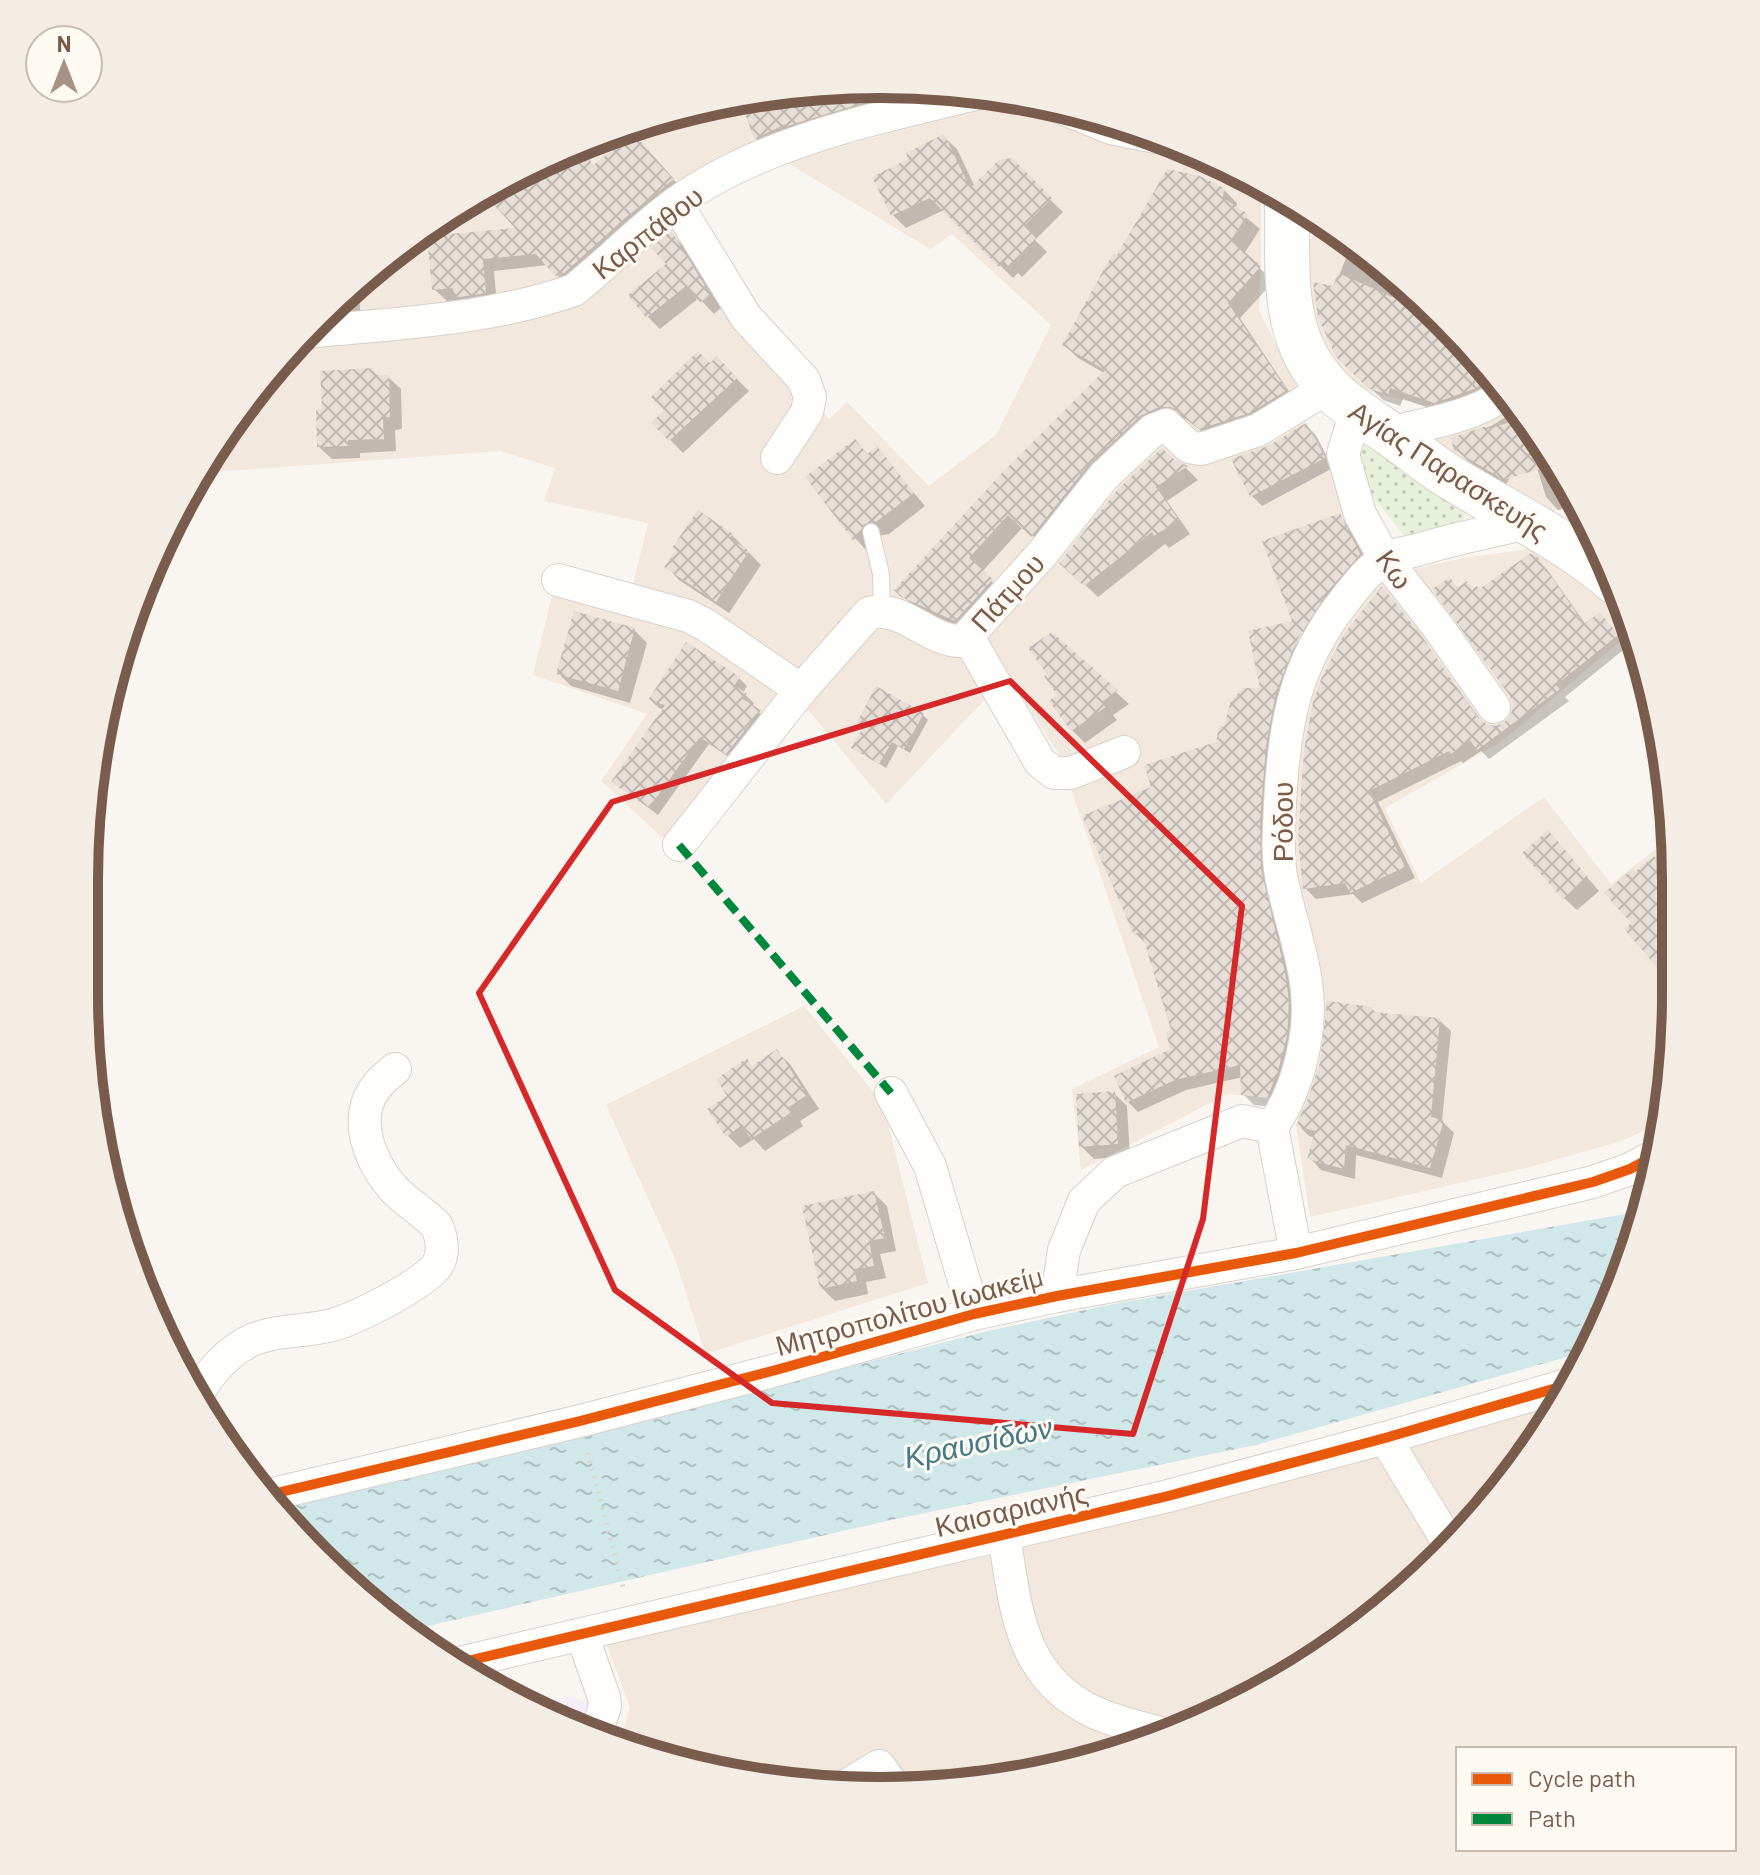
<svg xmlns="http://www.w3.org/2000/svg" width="1760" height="1875" viewBox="0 0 1760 1875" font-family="Barlow,sans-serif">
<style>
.residential{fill:#f2e8de}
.education{fill:#f6eef6}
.park{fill:url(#park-dots)}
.water{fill:url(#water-ripples)}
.shadow{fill:#0003;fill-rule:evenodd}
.building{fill:url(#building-cross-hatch)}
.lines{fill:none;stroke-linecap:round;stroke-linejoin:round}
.lane-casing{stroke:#d7d1cb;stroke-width:18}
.street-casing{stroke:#d7d1cb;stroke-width:34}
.secondary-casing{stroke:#d9d2cb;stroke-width:46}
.path{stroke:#dcd5d0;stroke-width:5;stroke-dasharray:2 6;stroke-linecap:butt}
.lane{stroke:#fefefd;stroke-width:16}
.street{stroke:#fefefd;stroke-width:32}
.secondary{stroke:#fefefd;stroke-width:44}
.quiet{stroke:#00873e;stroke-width:8;stroke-dasharray:16 8;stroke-linecap:butt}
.cycleway-casing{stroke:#fffaf3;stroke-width:15}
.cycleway{stroke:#e8590c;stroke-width:10}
.marked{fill:none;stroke:#d62828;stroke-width:6;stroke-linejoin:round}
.labels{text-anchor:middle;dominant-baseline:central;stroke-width:6;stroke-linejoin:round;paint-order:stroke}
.street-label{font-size:28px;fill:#7a5c4d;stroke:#fffaf3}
.water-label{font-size:30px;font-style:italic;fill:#437c86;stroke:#fffaf3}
.rim{fill:none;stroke:#7a5c4d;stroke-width:10}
</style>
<defs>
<pattern id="park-dots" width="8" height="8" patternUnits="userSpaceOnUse" patternTransform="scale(2)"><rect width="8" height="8" fill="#e7f0db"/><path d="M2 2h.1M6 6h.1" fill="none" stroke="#c0c6b4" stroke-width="1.8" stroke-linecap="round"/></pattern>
<pattern id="water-ripples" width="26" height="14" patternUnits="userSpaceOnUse" patternTransform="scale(2)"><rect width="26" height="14" fill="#d0e8ea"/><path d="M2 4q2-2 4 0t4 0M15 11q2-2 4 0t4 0" fill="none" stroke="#aebfc0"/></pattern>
<pattern id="building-cross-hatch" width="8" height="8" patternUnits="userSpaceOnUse" patternTransform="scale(2)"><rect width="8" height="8" fill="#e6ded7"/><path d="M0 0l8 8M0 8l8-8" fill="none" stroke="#bfb7b1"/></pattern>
</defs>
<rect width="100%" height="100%" fill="#f9f5f0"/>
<!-- residential -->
<g class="residential">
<path d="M920 86 922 101 665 199 741 324 829 419 847 402 929 486 996 435 1051 325 952 234 930 249 786 162 1011 99 1098 136 1235 168 1261 184V266L1259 310 1302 397 1292 403 1325 458 1379 577 1463 558 1544 547 1576 564 1629 634 1501 742 1385 808 1421 883 1544 797 1611 884 1671 837 1676 995 1663 1123 1618 1142 1530 1167 1310 1217 1296 1126 1302 1101 1227 1094 1081 1170 1072 1089 1159 1047 1059 754 1008 675 886 804 785 682 668 843 601 781 647 714 533 675 556 578 630 597 648 523 544 501 555 468 500 451 200 473 248 396 355 282 482 191 624 126 776 91Z"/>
<path d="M1323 223 1364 248 1478 355 1569 482 1582 509 1521 512 1421 450 1443 411 1353 387 1310 339 1306 245Z"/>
<path d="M804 1006 883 1104 928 1283 705 1354 675 1258 606 1105Z"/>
<path d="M1561 1401 1542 1438 1443 1558 1278 1684 1136 1749 984 1784 827 1789 674 1764 620 1744 630 1707 605 1640 977 1559 1134 1521Z"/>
</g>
<!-- education -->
<path class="education" d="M574 1696 588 1704 579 1728 523 1706Z"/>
<!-- park -->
<path class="park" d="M1359 437 1465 512 1463 524 1410 543 1374 498 1354 448Z"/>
<!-- water -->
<path class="water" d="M1644 1206 1616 1299 1588 1351 1256 1445 891 1520 410 1630 356 1594 271 1504 716 1401 988 1331 1108 1305 1631 1213Z"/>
<!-- shadow -->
<g class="shadow">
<path d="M933 86 935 103 771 153 755 138 742 99 776 91Z"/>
<path d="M944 137 957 149 975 187 1011 161 1063 212 1035 240 1047 252 1022 277 1018 273 1013 278 944 210 906 228 893 215 911 160Z"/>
<path d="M644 147 685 192 569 287 548 265 494 271 497 305 468 309 459 300 447 301 434 289 520 230 484 190 577 148 595 167Z"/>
<path d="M1223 189 1237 203 1236 209 1260 229 1244 254 1274 281 1240 318 1298 405 1215 442 1186 419 1160 425 1046 549 1023 527 982 572 1005 594 970 634 917 610 897 590 1104 373 1078 358 1064 345 1117 258Z"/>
<path d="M671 234 683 246 721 308 714 314 699 298 660 329 648 317 669 264Z"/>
<path d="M1353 241 1364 248 1478 355 1503 390 1447 414 1403 399 1400 406 1383 400 1338 356 1334 288Z"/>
<path d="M365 275 358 283 361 319 341 303 324 325 316 324Z"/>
<path d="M717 359 749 391 683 453 654 423Z"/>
<path d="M372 370 379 377H388L401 389 402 429 395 430 396 451 360 453V458L332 459 319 447Z"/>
<path d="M1516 407 1533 432 1506 485 1469 462 1456 449 1453 439 1491 426 1509 415Z"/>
<path d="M1306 425 1316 435 1333 468 1262 506 1252 496 1268 448Z"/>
<path d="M855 441 869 455 877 449 925 506 889 534 877 536 867 551 855 538Z"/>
<path d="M1543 445 1569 482 1579 504 1558 510 1546 497 1534 458V447Z"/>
<path d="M1175 462 1186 468 1198 480 1167 501 1190 534 1169 548 1165 544 1098 597 1075 575Z"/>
<path d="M1340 516 1350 526 1370 565 1307 651 1271 881 1298 1013 1278 1107 1254 1105 1243 1094V1077L1186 1090 1138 1112 1128 1102 1172 1050 1173 1032 1146 944 1135 933 1153 788 1218 744 1225 729 1262 690 1295 623ZM1300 632H1304L1293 649Z"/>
<path d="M732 535 761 565 729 613 679 580 667 567Z"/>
<path d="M1536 559 1548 571 1586 625H1610L1627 647 1565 697 1569 701 1489 759 1481 751 1463 763 1461 761 1378 802 1415 878 1362 903 1353 894 1316 899 1305 888 1392 599 1485 726 1495 728 1505 725 1513 715 1515 704 1450 580 1459 589 1479 591Z"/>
<path d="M634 630 647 643 630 703 571 686 558 673Z"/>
<path d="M1052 634 1129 704 1113 715 1117 720 1085 743 1072 730 1050 674Z"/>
<path d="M739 678 747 686 743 693 754 703 752 707 768 720 735 761 709 744 658 815 613 781 665 710 659 708 650 700Z"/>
<path d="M923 715 928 720 910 753 898 746 886 768 854 748 864 729 858 723Z"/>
<path d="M1560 846 1599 891 1577 910 1564 898Z"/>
<path d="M1372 1009 1378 1015 1439 1020 1451 1031 1442 1121 1454 1133 1442 1178 1356 1155 1355 1179 1321 1170 1310 1158 1315 1138 1309 1136 1298 1125Z"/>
<path d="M777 1052 790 1064 819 1109 800 1121 803 1126 765 1151 754 1139 740 1148 727 1135 730 1096Z"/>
<path d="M1114 1093 1127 1106 1130 1156 1094 1159 1081 1146Z"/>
<path d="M874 1193 887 1206 896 1251 880 1254 886 1278 866 1282 868 1294 835 1301 822 1288Z"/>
</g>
<!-- building -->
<g class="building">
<path d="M889 87 890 95 787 126 786 124 754 139 740 99 776 91Z"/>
<path d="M632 132 674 179 625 218 563 274 555 276 536 254 483 259 486 293 454 298 453 288 432 290 427 236 515 228 482 191 578 147 594 165Z"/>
<path d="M944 134 970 188 999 160 1012 158 1052 198 1024 226 1036 238 1008 266 1004 261 999 267 930 198 891 216 872 177 908 159 906 153Z"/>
<path d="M1167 169 1200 176 1224 188 1223 198 1248 214 1231 240 1261 266 1228 303 1287 390 1250 413 1199 429 1171 407H1159L1140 416 1089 464 1031 537 1008 515 969 558 993 579 955 621 901 597 894 590 999 476 1105 370 1062 345 1113 253 1117 255Z"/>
<path d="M671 231 710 294 700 303 686 286 646 318 628 295 666 264 651 248Z"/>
<path d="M1338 273 1397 299 1402 284 1478 355 1493 376 1474 389 1434 403 1390 388 1388 395 1368 388 1336 357 1318 317 1313 282 1333 286Z"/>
<path d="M698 351 710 363 717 356 737 378 669 441 651 423 664 410 651 397Z"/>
<path d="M373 368V375H389L390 417 383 418 384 439 348 440V446L317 447 316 409H322L320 371Z"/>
<path d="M1524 418 1556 464 1504 480 1454 450 1451 438 1486 426 1484 430Z"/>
<path d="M1306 423 1325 458 1250 497 1231 459 1268 446Z"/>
<path d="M855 439 867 454 877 446 914 493 876 522 864 524 860 534 853 540 805 477Z"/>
<path d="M1162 448 1176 461 1188 466 1156 487 1179 520 1154 536 1152 532 1084 586 1059 563 1118 489Z"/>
<path d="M698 510 733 534 730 538 749 551 716 602 664 567 676 550 672 548Z"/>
<path d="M1340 513 1360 554 1330 589 1297 640 1276 692 1266 746 1260 821 1261 869 1285 972 1289 1001 1287 1036 1278 1071 1267 1098 1241 1095 1240 1065 1175 1080 1126 1103 1114 1076 1170 1049 1166 1032 1171 1030 1141 931 1134 935 1082 816 1151 787 1144 765 1216 742 1219 726 1224 727 1230 703 1243 688H1260L1248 631 1292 621 1262 541Z"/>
<path d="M1531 553 1538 557 1584 624 1600 612 1618 635 1556 685 1560 689 1477 750 1470 740 1451 754 1449 751 1369 791 1405 867 1350 893 1345 883 1303 889 1298 840 1304 750 1313 702 1321 679 1344 634 1382 586 1423 638 1478 718 1487 724 1495 726 1504 723 1511 714 1513 705 1510 696 1432 589 1450 577 1457 588 1467 581 1472 589 1477 586 1479 589Z"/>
<path d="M574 611 635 628 618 691 556 674Z"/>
<path d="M1052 632 1118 690 1102 702 1106 707 1071 731 1049 701 1057 695 1044 676 1047 674 1028 648Z"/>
<path d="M686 642 740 677 734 686 747 693 743 699 761 710 726 754 700 737 649 808 611 782 665 705 648 700Z"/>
<path d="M876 686 924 713 904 749 892 742 879 764 851 748 863 728 856 724Z"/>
<path d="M1548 830 1588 877 1563 899 1522 853Z"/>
<path d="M1654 856 1672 876 1676 989 1624 929 1631 923 1604 893 1632 869 1635 872Z"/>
<path d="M1327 1001 1373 1007 1372 1012 1440 1018 1431 1117 1444 1120 1430 1168 1346 1145 1344 1169 1307 1159 1315 1131 1296 1126 1307 1101 1320 1063Z"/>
<path d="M777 1049 807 1095 789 1107 792 1112 751 1139 742 1125 726 1137 707 1109 727 1096 716 1079 747 1058 752 1066Z"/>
<path d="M1115 1091 1118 1144 1079 1147 1076 1094Z"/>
<path d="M874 1191 885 1238 869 1241 874 1266 854 1269 857 1281 820 1289 802 1206Z"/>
</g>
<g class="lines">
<!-- lane casing -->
<g class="lane-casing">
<path id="lane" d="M871 532 881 574 882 611"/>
</g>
<!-- street casing -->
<g class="street-casing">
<g id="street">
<path d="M1059 107 1111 128 1156 137"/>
<path d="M676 203 746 317 804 380 810 397 807 412 777 458"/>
<path d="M308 332C397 323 489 320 574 290 609 262 640 229 676 203 761 141 879 118 979 93"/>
<path d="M1362 418 1351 428 1343 454 1360 514 1385 559 1438 627 1494 707"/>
<path d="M1389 433C1418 425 1486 415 1504 391"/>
<path d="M558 580 688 616 706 625 801 690"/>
<path d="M968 637 1040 762 1054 773H1071L1124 752"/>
<path d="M679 845 801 690 869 613C903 604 929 643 963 641L1042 554 1104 476 1153 430 1166 425 1189 447 1201 449 1258 430 1327 388"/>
<path d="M891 1093 930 1166 974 1314"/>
<path d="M1296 1253 1272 1127C1299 1088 1313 1030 1306 982 1301 947 1288 912 1281 876 1277 852 1279 828 1280 804 1284 725 1294 664 1345 600 1356 586 1367 571 1382 561 1391 554 1406 553 1417 550 1454 539 1491 531 1529 523"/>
<path d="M1057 1296 1064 1250 1084 1201 1115 1172 1242 1121 1272 1127"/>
<path d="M197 1396C207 1375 225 1355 246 1343 270 1330 297 1332 323 1327 350 1323 418 1287 436 1267 445 1255 442 1239 437 1226 425 1214 411 1205 399 1194 372 1169 350 1118 377 1086 382 1079 389 1074 395 1069"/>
<path d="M1385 1438 1451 1547"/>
<path d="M264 1496 580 1421 776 1370 974 1314 1057 1296 1296 1253 1593 1182 1630 1169 1660 1153"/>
<path d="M1004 1535C1016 1609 1019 1678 1096 1713 1118 1723 1144 1728 1167 1735"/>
<path d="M582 1635 604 1697 605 1706 596 1734"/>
<path d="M459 1663 1168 1496 1385 1438 1570 1384"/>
<path d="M841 1789 879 1766 894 1787"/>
</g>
</g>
<!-- secondary casing -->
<g class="secondary-casing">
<path id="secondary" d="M1287 200C1288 245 1283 297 1299 340 1317 388 1351 407 1390 434 1409 447 1426 462 1445 474 1502 510 1564 538 1615 582"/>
</g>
<!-- path -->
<path class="path" d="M588 1453 624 1591"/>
<!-- lane -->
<use href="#lane" class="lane"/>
<!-- street -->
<use href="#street" class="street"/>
<!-- secondary -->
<use href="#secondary" class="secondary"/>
<!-- quiet -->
<path class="quiet" d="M679 845 891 1093"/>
<!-- cycleway casing -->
<g class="cycleway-casing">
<g id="cycleway">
<path d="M264 1496 580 1421 776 1370 974 1314 1057 1296 1296 1253 1593 1182 1630 1169 1660 1153"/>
<path d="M459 1663 1168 1496 1385 1438 1570 1384"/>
</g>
</g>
<!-- cycleway -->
<use href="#cycleway" class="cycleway"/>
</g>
<!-- marked area -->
<path class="marked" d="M1010 681 1242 906 1203 1219 1133 1434 772 1403 615 1290 479 993 612 802Z"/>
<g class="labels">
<!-- street labels -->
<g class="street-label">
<text transform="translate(647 232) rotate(-38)">Καρπάθου</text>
<text transform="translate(1449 470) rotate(33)">Αγίας Παρασκευής</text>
<text transform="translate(1395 569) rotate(55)">Κω</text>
<text transform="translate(1007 592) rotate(-48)">Πάτμου</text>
<text transform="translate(1282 822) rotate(-90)">Ρόδου</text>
<text transform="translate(909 1310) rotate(-15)">Μητροπολίτου Ιωακείμ</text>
<text transform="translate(1011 1509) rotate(-13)">Καισαριανής</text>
</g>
<!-- water labels -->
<g class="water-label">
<text transform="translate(978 1441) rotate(-12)">Κραυσίδων</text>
</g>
</g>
<!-- crop -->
<path d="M0 0H1760V1875H0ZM880 98H880A782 782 0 0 1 1662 880V995A782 782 0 0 1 880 1777H880A782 782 0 0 1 98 995V880A782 782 0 0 1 880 98Z" fill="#f4ede6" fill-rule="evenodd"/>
<path class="rim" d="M880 98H880A782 782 0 0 1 1662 880V995A782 782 0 0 1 880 1777H880A782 782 0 0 1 98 995V880A782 782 0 0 1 880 98Z"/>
<!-- legend -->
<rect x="1456" y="1747" width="280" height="104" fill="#fffaf3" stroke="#cabbb1" stroke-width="2"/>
<rect x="1472" y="1773" width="40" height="12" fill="#e8590c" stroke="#cabbb1" stroke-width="2"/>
<text x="1528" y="1787" font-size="24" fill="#7a5c4d">Cycle path</text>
<rect x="1472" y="1813" width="40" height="12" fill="#00873e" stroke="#cabbb1" stroke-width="2"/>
<text x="1528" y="1827" font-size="24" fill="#7a5c4d">Path</text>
<!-- north arrow -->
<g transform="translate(64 64)"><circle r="38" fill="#fffaf3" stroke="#cabbb1" stroke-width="2"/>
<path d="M0-6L14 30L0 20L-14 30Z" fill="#a69286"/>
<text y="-12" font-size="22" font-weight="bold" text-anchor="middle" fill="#7a5c4d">N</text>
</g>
</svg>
